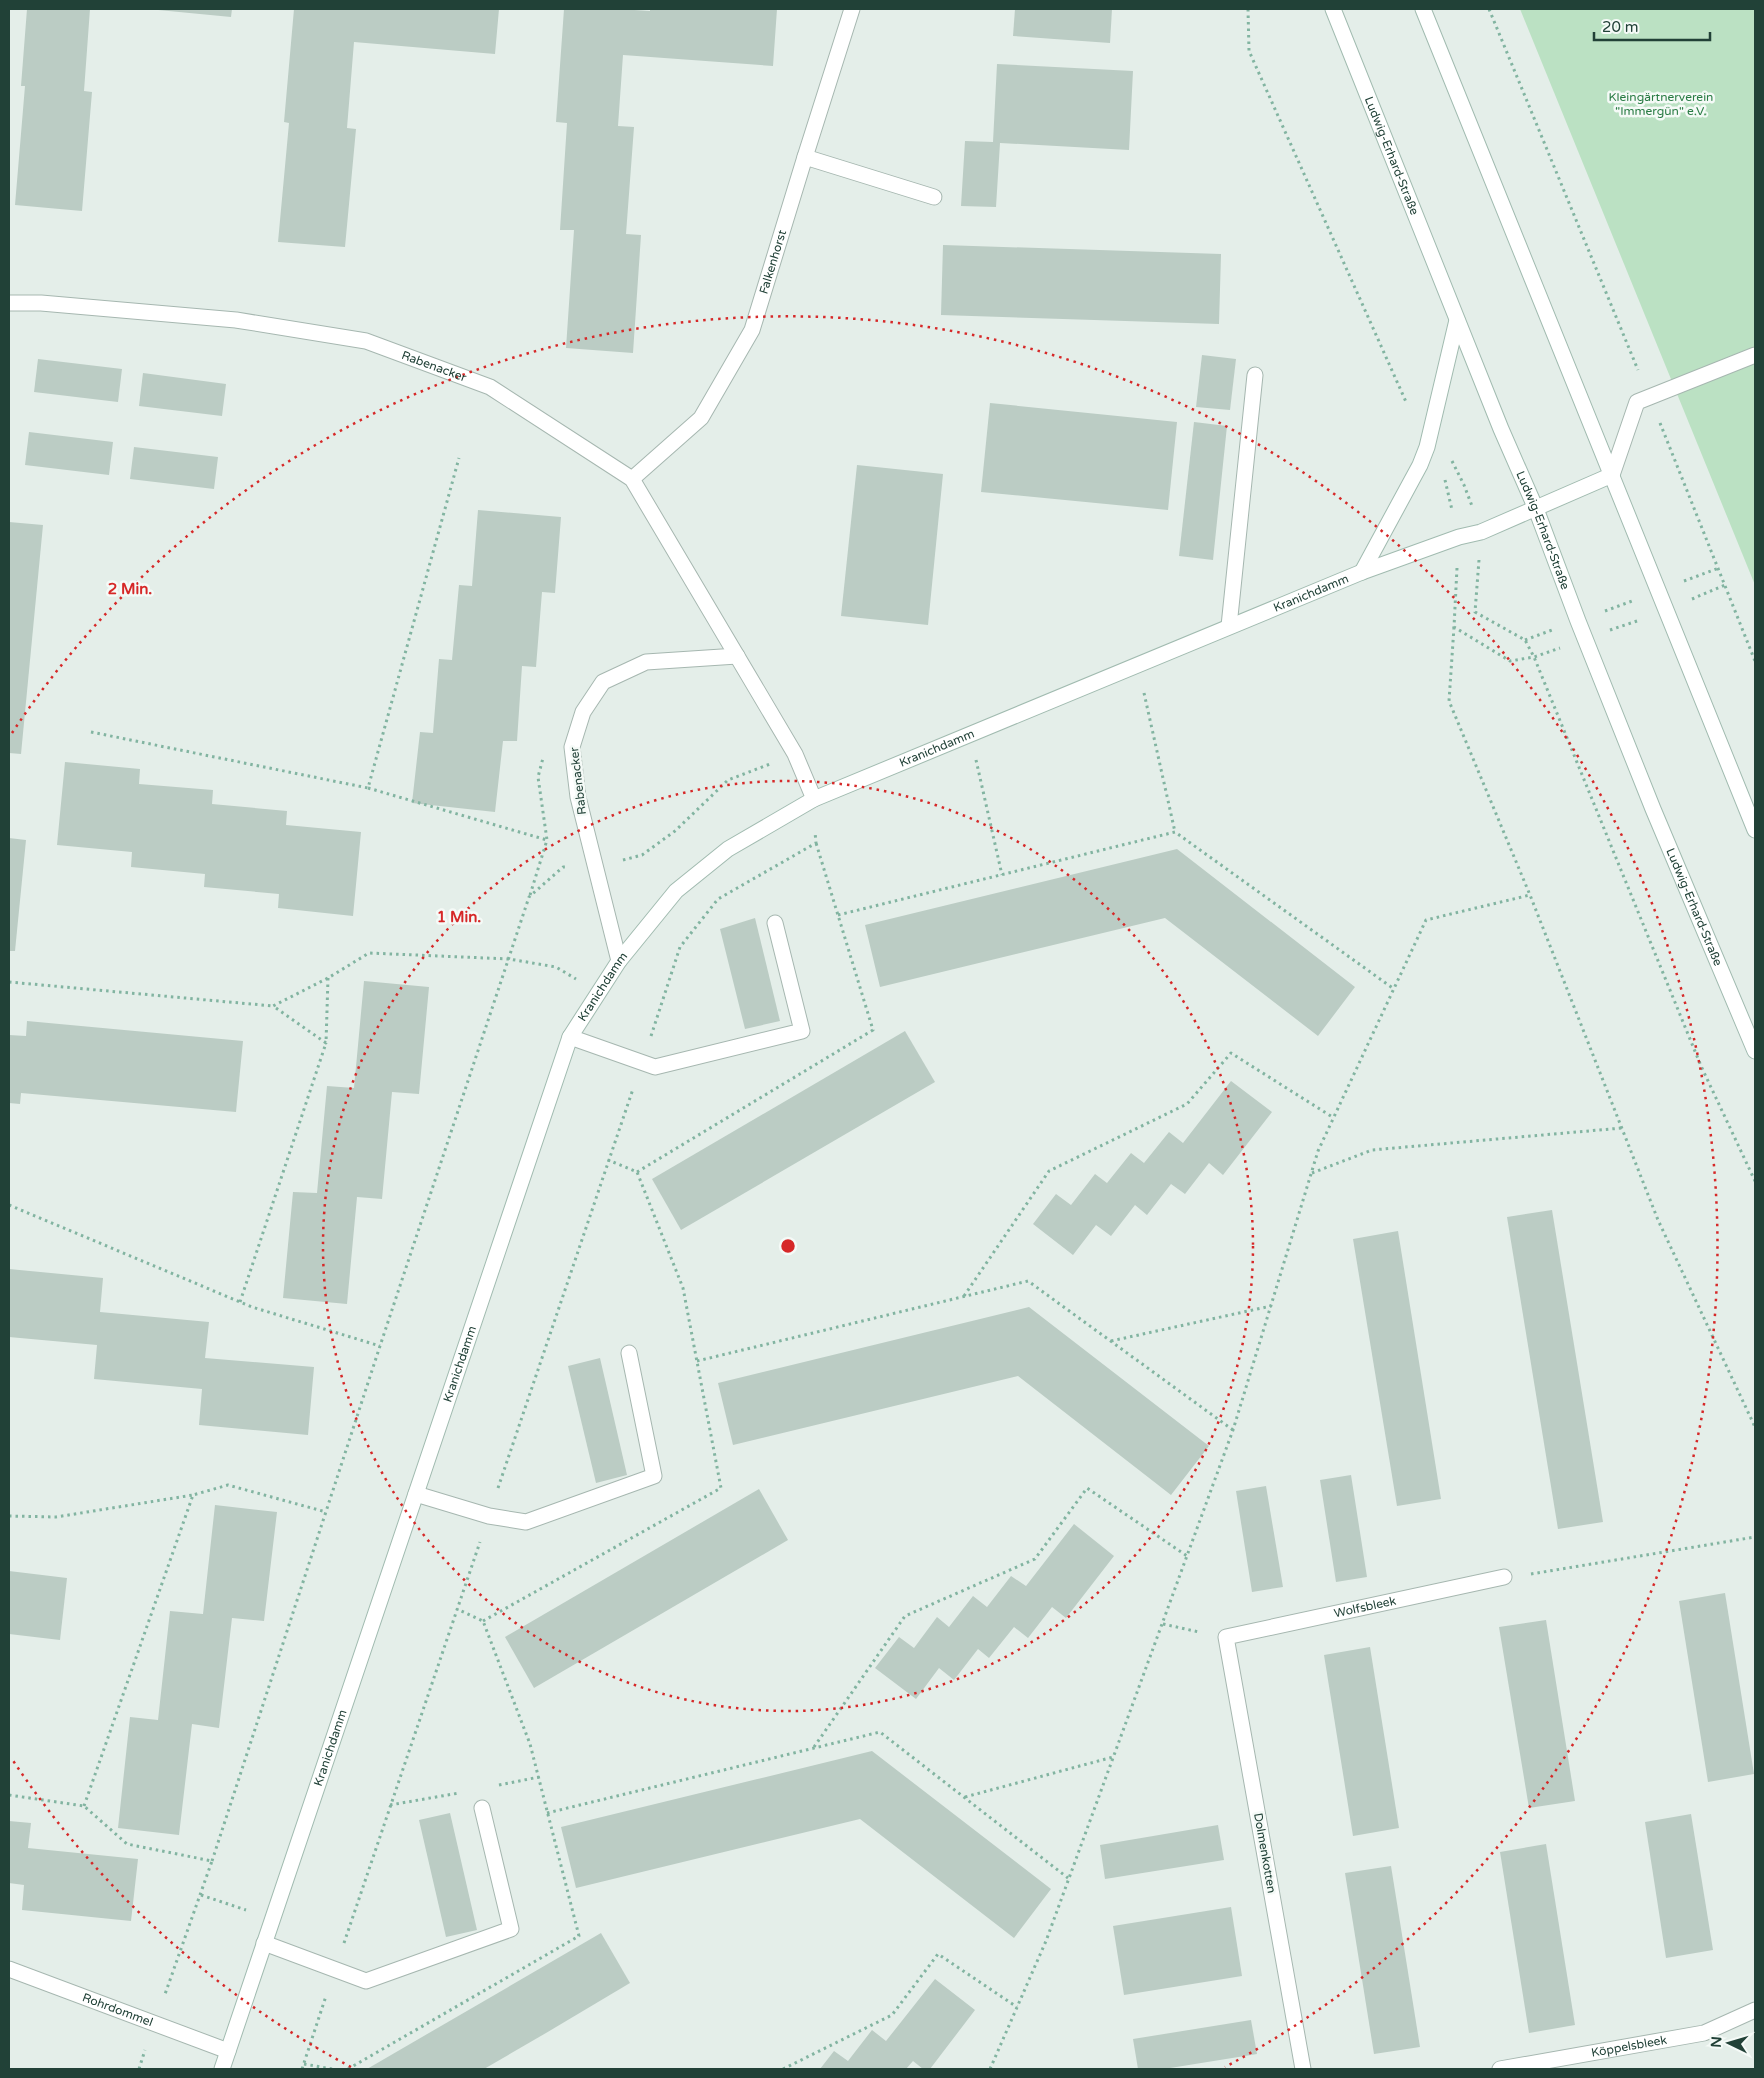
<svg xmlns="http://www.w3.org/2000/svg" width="1764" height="2078" viewBox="0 0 1764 2078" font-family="'Varela Round',sans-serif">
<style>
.green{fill:#bbe1c3}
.building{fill:#bbccc4}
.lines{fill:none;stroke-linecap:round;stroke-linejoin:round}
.lane-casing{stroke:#a6b7b0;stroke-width:17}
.street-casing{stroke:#a6b7b0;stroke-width:17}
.secondary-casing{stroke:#a1bbb0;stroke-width:17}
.path{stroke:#82b4a1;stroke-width:3;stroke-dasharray:2.5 4;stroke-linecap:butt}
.lane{stroke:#fff;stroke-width:15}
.street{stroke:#fff;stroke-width:15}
.secondary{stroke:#fff;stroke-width:15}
.ring{fill:none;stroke:#d62828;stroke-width:2.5;stroke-dasharray:2.5 5}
.labels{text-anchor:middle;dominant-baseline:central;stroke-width:5;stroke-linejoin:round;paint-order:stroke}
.park-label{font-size:12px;fill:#287b43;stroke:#f5faf7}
.street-label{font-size:12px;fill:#214137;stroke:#f5faf7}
.centre{fill:#d62828;stroke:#f5faf7;stroke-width:2.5}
.ring-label{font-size:15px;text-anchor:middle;font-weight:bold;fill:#d62828;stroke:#f5faf7;stroke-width:5;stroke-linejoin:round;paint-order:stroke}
</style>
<rect width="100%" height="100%" fill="#e4eee9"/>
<!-- green -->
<path class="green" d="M1520 9H1755V585Z"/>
<!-- building -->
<g class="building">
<path d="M27 9H90L84 91 92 92 82 211 15 205 25 86H21Z"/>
<path d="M148 9H232L231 17Z"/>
<path d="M294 9H499L495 54 354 42 347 128 356 129 345 247 278 242 289 123 284 122Z"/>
<path d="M564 9H619L650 11V9H777L773 66 623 55 618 126 634 127 626 234 641 235 633 353 566 348 574 230H560L567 123 556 122Z"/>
<path d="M1015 9H1112L1110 43 1013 36Z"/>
<path d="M997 64 1133 71 1129 150 1000 143 996 207 961 206 965 141 993 142Z"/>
<path d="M943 245 1221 254 1219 324 941 315Z"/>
<path d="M1202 355 1236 359 1230 410 1196 407Z"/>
<path d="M38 359 122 369 118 402 34 392Z"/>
<path d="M143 373 226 384 222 416 139 406Z"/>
<path d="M990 403 1177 422 1168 510 981 492Z"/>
<path d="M1194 422 1227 426 1213 560 1179 556Z"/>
<path d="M29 432 113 442 109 475 25 465Z"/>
<path d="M134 447 218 457 214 489 130 479Z"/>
<path d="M857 465 943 474 928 625 841 616Z"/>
<path d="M478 510 561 517 555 593 542 592 536 667 522 666 517 741H503L495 812 412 803 420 732 433 733 439 659 452 660 459 585 472 586Z"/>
<path d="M9 522 43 525 21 754 9 753Z"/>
<path d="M65 762 140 769 139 784 213 790 212 804 287 811 286 825 361 832 353 916 278 908 279 894 204 887 205 874 131 867 132 852 57 845Z"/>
<path d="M9 838 26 840 15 951H9Z"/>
<path d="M1177 849 1355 987 1318 1036 1165 918 880 987 865 925Z"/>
<path d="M755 918 780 1021 745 1029 720 929Z"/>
<path d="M364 981 429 987 419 1094 392 1092 382 1199 357 1197 347 1304 283 1298 293 1192 317 1193 327 1086 354 1088Z"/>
<path d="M27 1021 243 1041 236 1112 21 1093 20 1104 9 1103V1035L26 1036Z"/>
<path d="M905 1031 935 1082 681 1230 652 1179Z"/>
<path d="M1231 1081 1272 1112 1223 1175 1209 1163 1185 1194 1171 1184 1147 1215 1135 1205 1111 1236 1096 1225 1073 1255 1033 1224 1056 1194 1071 1205 1095 1174 1107 1183 1131 1153 1144 1163 1169 1132 1183 1143Z"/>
<path d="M1552 1210 1603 1522 1558 1529 1507 1217Z"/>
<path d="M1398 1231 1441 1499 1397 1506 1353 1239Z"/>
<path d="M9 1269 103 1278 100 1312 209 1322 205 1358 314 1367 308 1435 199 1425 202 1389 94 1379 97 1345 9 1337Z"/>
<path d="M1029 1307 1209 1446 1171 1495 1018 1376 733 1445 718 1383Z"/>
<path d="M600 1358 627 1475 596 1483 568 1366Z"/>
<path d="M1351 1475 1367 1577 1336 1582 1320 1480Z"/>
<path d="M1266 1486 1283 1587 1252 1592 1236 1491Z"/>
<path d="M759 1489 788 1540 534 1688 505 1637Z"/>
<path d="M215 1505 277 1512 264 1621 232 1618 219 1728 192 1724 179 1835 118 1828 130 1717 158 1720 170 1611 203 1614Z"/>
<path d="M1074 1524 1114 1556 1066 1618 1052 1607 1028 1638 1014 1627 989 1658 978 1649 954 1680 939 1668 916 1699 875 1668 899 1637 914 1648 937 1617 949 1627 973 1596 987 1607 1011 1576 1026 1586Z"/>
<path d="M9 1571 67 1578 60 1640 9 1634Z"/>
<path d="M1725 1593 1754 1774 1708 1782 1679 1601Z"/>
<path d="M1546 1620 1575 1801 1529 1808 1499 1627Z"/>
<path d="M1370 1647 1399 1828 1353 1836 1324 1655Z"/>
<path d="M872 1751 1051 1889 1014 1938 860 1819 576 1888 561 1827Z"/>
<path d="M450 1813 477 1930 446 1937 419 1820Z"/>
<path d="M1691 1814 1713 1950 1666 1958 1645 1822Z"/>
<path d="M9 1821 31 1823 28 1848 138 1859 131 1921 22 1910 24 1885 9 1883Z"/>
<path d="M1218 1825 1224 1860 1105 1879 1100 1845Z"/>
<path d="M1546 1844 1575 2025 1529 2033 1500 1852Z"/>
<path d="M1391 1866 1420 2047 1374 2054 1345 1873Z"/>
<path d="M1231 1907 1242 1976 1124 1995 1113 1926Z"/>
<path d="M601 1933 630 1983 546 2033 484 2069H367Z"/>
<path d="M935 1979 975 2010 930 2069H923L913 2061 906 2069H820L834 2051 848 2061 872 2030 886 2041Z"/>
<path d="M1251 2020 1257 2054 1164 2069H1138L1133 2039Z"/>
</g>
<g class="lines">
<!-- lane casing -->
<g class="lane-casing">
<g id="lane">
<path d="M805 157 934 197"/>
<path d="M1612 475 1637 402 1755 355"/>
<path d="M1229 626 1255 375"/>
<path d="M619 961 578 797 572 747 583 712 603 682 646 662 737 656"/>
<path d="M570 1037 655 1067 802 1031 775 923"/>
<path d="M416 1494 489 1516 526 1522 654 1476 629 1353"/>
<path d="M264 1943 366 1981 511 1929 482 1808"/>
</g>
</g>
<!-- street casing -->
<g class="street-casing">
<g id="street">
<path id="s1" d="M9 303H41L236 320 366 341 490 387 632 479 795 754 814 799"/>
<path id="s2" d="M632 479 701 418 752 330 805 157 852 9"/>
<path id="s3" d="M9 1969 228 2051"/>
<path id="s4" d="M1303 2069 1226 1637 1504 1577"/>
<path id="s5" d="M1500 2069 1704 2033 1755 2010"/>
</g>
</g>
<!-- secondary casing -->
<g class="secondary-casing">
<g id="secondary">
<path id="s6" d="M1333 9 1501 429 1536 509 1578 621 1653 809 1755 1051"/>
<path d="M1423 9 1755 830"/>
<path d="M1362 572 1420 465 1427 447 1457 320"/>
<path id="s7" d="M222 2069 570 1037 619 961 676 891 728 849 814 799 1362 572 1459 537 1481 532 1612 475"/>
</g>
</g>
<!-- path -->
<g class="path">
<path d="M1248 9 1249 51 1407 404"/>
<path d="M1489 9 1638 370"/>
<path d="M1660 423 1755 661"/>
<path d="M1452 461 1464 485 1472 506"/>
<path d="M1445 480 1452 510"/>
<path d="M1479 560 1475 612 1525 640 1534 657 1701 1066 1755 1181"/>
<path d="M1457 568 1454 627 1510 661 1534 657 1560 648"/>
<path d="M1684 581 1719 568"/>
<path d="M1692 599 1725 585"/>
<path d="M1605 611 1632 601"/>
<path d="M1454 627 1449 701 1530 895 1658 1220 1755 1427"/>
<path d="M1610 630 1640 620"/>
<path d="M1525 640 1552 630"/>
<path d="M1144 693 1175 832"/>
<path d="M91 732 368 788 459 458"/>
<path d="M976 760 1002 875"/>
<path d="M368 788 547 840"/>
<path d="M623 860 642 855 675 831 728 780 770 764"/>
<path d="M530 895 547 840 538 777 543 758"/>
<path d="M838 915 1175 832 1394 989"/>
<path d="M328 978 326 1043 273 1006 328 978 369 953 509 959 556 967 576 979"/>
<path d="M9 982 273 1006"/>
<path d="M651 1036 680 947 718 899 816 843 815 832"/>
<path d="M637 1172 873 1030 816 843"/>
<path d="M1312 1173 1372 1150 1622 1128"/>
<path d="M9 1205 252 1307 380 1346"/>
<path d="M964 1296 1049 1171 1187 1104 1231 1053 1334 1118"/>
<path d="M240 1302 326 1043"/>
<path d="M1111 1341 1271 1306"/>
<path d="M697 1361 1028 1281 1233 1430"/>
<path d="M498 1488 633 1089"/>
<path d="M9 1516 56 1517 193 1495"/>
<path d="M1531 1574 1755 1537"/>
<path d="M483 1621 721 1488 683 1288 637 1172 608 1160"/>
<path d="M1163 1624 1199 1632"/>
<path d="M814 1747 905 1616 1035 1559 1087 1488 1187 1556"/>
<path d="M499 1785 539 1777"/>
<path d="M9 1795 84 1806 127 1844 212 1861 164 1997"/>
<path d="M965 1797 1113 1757"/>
<path d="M390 1805 459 1793"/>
<path d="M84 1806 193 1495 228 1485 326 1512"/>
<path d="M547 1813 880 1732 1068 1878"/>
<path d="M212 1861 380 1346 529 897 563 867H568"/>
<path d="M201 1895 246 1910"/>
<path d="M344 1943 480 1542"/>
<path d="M304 2064 332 2069"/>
<path d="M139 2069 145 2050"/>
<path d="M302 2069 326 1996"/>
<path d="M348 2069 579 1936 530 1744 483 1621 457 1609"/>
<path d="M783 2069 892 2015 938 1954 1017 2007"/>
<path d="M990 2069 1046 1941 1233 1430 1318 1151 1426 920 1530 895"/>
</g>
<!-- lane -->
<use href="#lane" class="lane"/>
<!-- street -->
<use href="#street" class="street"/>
<!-- secondary -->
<use href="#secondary" class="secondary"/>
</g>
<!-- distance rings -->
<g class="ring">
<circle cx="788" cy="1246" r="465"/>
<path d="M351 2067A930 930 0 0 1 12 1759M12 733A930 930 0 1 1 1225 2067"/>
</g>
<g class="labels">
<!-- park labels -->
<g class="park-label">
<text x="1661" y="97">Kleingärtnerverein<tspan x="1661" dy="14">"Immergün" e.V.</tspan></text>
</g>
<!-- street labels -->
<g class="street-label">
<text stroke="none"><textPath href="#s6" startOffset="158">Ludwig-Erhard-Straße</textPath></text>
<text stroke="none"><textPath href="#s2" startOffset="265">Falkenhorst</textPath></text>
<text stroke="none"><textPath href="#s1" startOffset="432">Rabenacker</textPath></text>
<text stroke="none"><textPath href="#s6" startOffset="562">Ludwig-Erhard-Straße</textPath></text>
<text stroke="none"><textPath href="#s7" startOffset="1974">Kranichdamm</textPath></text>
<text stroke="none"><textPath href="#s7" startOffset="1569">Kranichdamm</textPath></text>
<text transform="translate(578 781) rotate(-97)">Rabenacker</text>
<text stroke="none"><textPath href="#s6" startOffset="968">Ludwig-Erhard-Straße</textPath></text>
<text stroke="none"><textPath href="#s7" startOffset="1149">Kranichdamm</textPath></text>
<text stroke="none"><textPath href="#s7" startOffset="744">Kranichdamm</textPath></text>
<text stroke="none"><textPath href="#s4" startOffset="581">Wolfsbleek</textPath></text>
<text stroke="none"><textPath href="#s7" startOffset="339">Kranichdamm</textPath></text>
<text transform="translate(1265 1853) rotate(80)">Dolmenkotten</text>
<text stroke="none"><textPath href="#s3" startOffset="116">Rohrdommel</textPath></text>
<text stroke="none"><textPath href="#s5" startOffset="131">Köppelsbleek</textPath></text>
</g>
</g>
<circle cx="788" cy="1246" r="8" class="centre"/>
<g class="ring-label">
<text x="130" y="594">2 Min.</text>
<text x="459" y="922">1 Min.</text>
</g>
<!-- border -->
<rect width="1764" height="2078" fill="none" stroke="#214137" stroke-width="20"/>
<!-- north arrow -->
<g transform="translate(1729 2043) rotate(275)" stroke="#f5faf7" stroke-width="4" paint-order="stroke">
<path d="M0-4L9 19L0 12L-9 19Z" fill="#214137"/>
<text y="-8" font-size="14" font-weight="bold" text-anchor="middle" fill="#214137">N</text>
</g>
<!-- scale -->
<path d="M1594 32v8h116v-8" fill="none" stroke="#214137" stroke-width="2.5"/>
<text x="1602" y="32" font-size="15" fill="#214137" stroke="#f5faf7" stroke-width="4" paint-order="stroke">20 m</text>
</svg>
